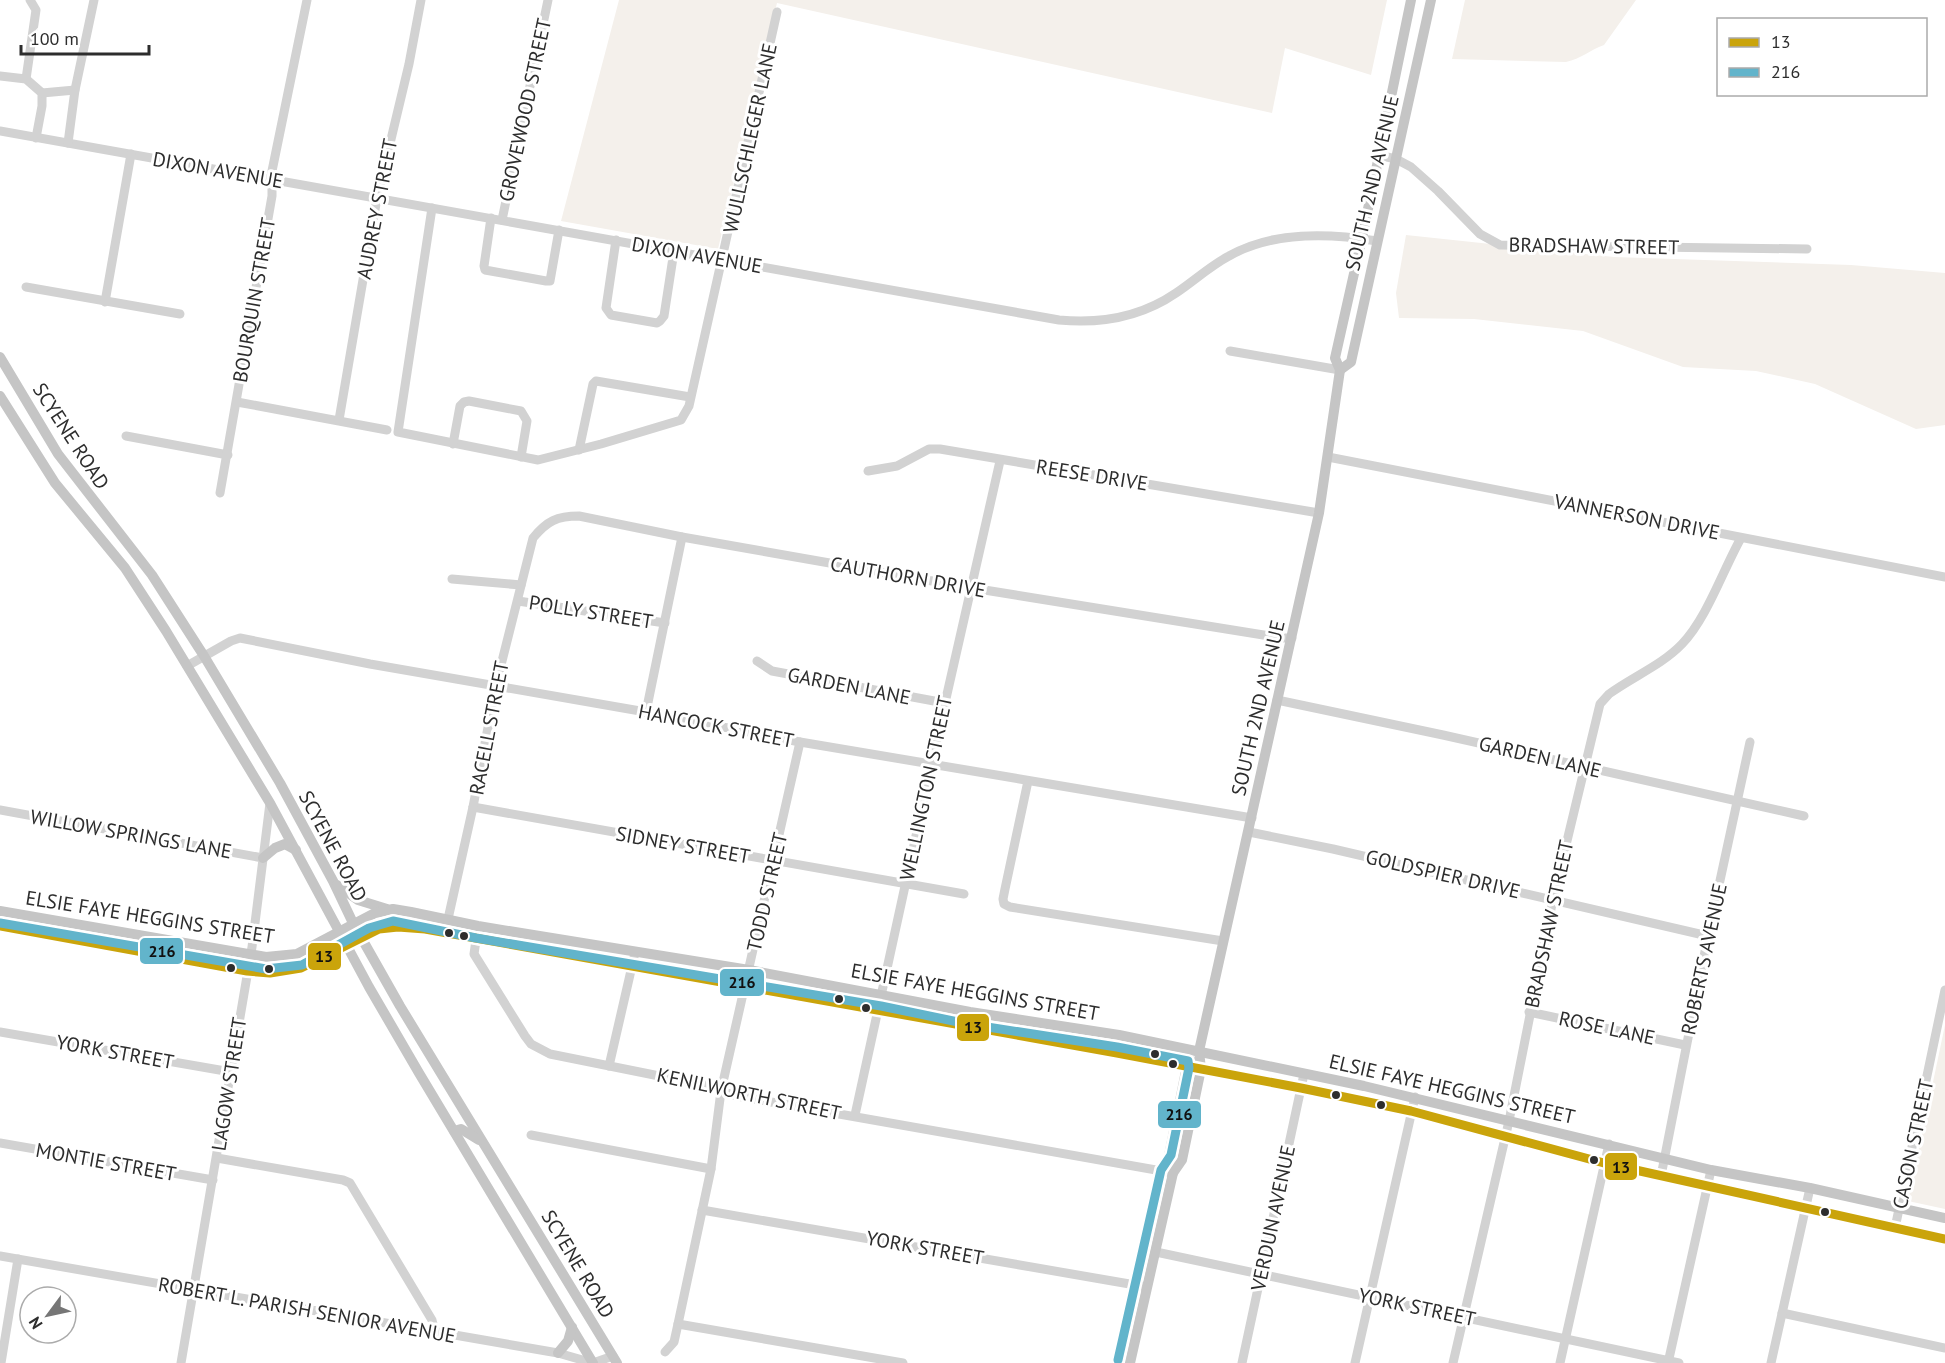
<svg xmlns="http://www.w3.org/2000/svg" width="1945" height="1363" viewBox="0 0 1945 1363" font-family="'PT Sans',sans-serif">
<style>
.green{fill:#f4f0eb}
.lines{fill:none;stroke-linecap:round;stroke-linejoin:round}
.minor{stroke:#d2d2d2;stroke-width:9}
.major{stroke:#c5c5c5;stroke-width:10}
.bus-1-casing{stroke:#fff;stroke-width:14}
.bus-2-casing{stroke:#fff;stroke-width:14}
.bus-1{stroke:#caa40b;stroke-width:9}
.bus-2{stroke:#62b4cb;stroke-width:9}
.bus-dot{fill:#2d2d2d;stroke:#fff;stroke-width:2}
.labels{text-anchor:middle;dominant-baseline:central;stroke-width:6;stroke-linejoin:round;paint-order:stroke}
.street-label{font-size:20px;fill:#2d2d2d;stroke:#fff}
.line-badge{stroke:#fff;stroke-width:2}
.pale-badge-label{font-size:16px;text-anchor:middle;font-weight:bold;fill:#111}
</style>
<rect width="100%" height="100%" fill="#fff"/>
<!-- green -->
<g class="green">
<path d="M619 0H1387L1371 75 1285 48 1272 113 777 3 718 249 561 221Z"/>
<path d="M1465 0H1636L1604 45C1590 50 1581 59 1566 62L1452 59Z"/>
<path d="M1406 235 1614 257 1851 265 1945 273V425L1916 429 1815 384 1756 371 1683 367 1583 331 1474 319 1399 318 1396 293Z"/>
<path d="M1945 1025V1209L1908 1201Z"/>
</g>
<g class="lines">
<!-- minor -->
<g class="minor">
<path d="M0 76 26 79 42 93V106L36 138"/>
<path d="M26 79 36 10 30 0"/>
<path d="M42 93 75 90"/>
<path d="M0 131 1059 320C1101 324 1141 317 1176 293 1194 281 1210 266 1229 256 1273 231 1328 233 1377 241"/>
<path d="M68 143 75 90 94 0"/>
<path d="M1378 155 1396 159 1411 167 1438 191 1480 234 1500 245 1807 249"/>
<path d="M432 208 398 432 538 460 601 444 681 420 689 406 777 12"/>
<path d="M491 218 484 266 485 270 546 281H550L559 230"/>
<path d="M502 220 548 0"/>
<path d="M616 240 606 308 611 315 657 323 660 321 664 316 674 251"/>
<path d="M26 287 180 314"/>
<path d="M105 302 131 154"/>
<path d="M1230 351 1340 370"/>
<path d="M237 402 387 430"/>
<path d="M339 420 377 198 409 64 421 0"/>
<path d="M126 436 228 455"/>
<path d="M453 444 460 406 464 402 469 401 521 411 527 421 521 457"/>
<path d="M579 450 593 384 596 381 690 397"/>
<path d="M1328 457 1945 577"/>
<path d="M868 471 897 466 929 449H940L1319 513"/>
<path d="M220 493 272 196V171L307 0"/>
<path d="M452 579 521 585"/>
<path d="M518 601 665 623"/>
<path d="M757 661 772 671 945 703"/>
<path d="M187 666 231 641 240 638 370 664 646 712 800 742 1252 818"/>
<path d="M1277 700 1443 735 1804 816"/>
<path d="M646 712 682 537"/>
<path d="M1028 781 1005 889 1003 899 1004 904 1010 907 1223 941"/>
<path d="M473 807 964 894"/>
<path d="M0 810 263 858"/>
<path d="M1249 832 1333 849 1708 936"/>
<path d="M448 919 473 807 496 685 533 538C547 521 557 516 579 516L682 537 972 588 1282 638H1292"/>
<path d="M477 933 474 954 525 1036 531 1044 550 1054 714 1087 721 1091 737 1096 1173 1173"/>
<path d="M1529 1012 1685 1045"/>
<path d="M0 1032 231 1072"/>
<path d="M609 1066 635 953"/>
<path d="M855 1115 945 703 1000 461"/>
<path d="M531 1135 711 1169"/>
<path d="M0 1143 213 1180"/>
<path d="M217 1158 343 1180 350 1183 432 1320 435 1332"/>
<path d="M1661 1176 1708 936 1750 742"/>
<path d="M702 1210 1147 1287"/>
<path d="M1895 1228 1945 990"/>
<path d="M1156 1252 1679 1363"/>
<path d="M0 1256 558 1353 593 1363 613 1356"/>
<path d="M1782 1313 1945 1348"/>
<path d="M678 1324 711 1169 721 1091 800 742"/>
<path d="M665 1352 674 1342 678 1324 903 1363"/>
<path d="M1 1363 18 1259"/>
<path d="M181 1363 252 947 270 803"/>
<path d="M1242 1363 1304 1074"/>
<path d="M1355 1363 1415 1097"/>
<path d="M1453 1363 1509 1121 1553 899 1600 704 1609 694C1632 677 1662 665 1682 644 1707 618 1723 570 1741 538"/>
<path d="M1560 1363 1609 1144"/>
<path d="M1668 1363 1711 1170"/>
<path d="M1771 1363 1810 1188"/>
</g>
<!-- major -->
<g class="major">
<path d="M0 357 58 454 152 575 204 656 280 783 333 881 353 923 400 1006 617 1363"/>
<path d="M1340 370 1351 362 1431 0"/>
<path d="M0 396 55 483 125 568 166 631 270 803 369 987 419 1073 593 1363"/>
<path d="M263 858 275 848 285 844 296 850"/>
<path d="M337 885 358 900 387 909"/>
<path d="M0 911 266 957 297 954 375 913 393 909 411 912 478 926 749 970 970 1012 1119 1035 1364 1086 1711 1170 1810 1188 1945 1218"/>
<path d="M0 926 247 971 270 973 301 968 372 931C391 925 406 927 425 929L1117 1053 1301 1088 1411 1111 1604 1163 1945 1239"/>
<path d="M454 1131 461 1129 479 1140"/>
<path d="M1173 1173 1169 1156 1187 1066 1191 1061"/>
<path d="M558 1353 568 1341 572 1327"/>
<path d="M1130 1363 1173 1173 1182 1160 1201 1069 1199 1051 1201 1042 1319 513 1340 370 1335 358 1362 238 1411 0"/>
</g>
<!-- bus-1 casing -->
<g class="bus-1-casing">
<path id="bus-1" d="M0 926 247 971 270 973 301 968 379 929 398 927 425 929 1117 1053 1301 1088 1411 1111 1604 1163 1945 1239"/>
</g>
<!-- bus-2 casing -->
<g class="bus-2-casing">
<path id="bus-2" d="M0 923 266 969 302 965 369 928 393 921 476 938 881 1006 968 1024 1117 1047 1188 1061 1189 1068 1171 1155 1161 1170 1118 1360"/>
</g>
<!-- bus-1 -->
<use href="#bus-1" class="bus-1"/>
<!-- bus-2 -->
<use href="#bus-2" class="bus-2"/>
</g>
<!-- markers -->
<g class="bus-dot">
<circle cx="449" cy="933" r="5"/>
<circle cx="464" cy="936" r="5"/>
<circle cx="231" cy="968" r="5"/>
<circle cx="269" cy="969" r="5"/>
<circle cx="839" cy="999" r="5"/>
<circle cx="866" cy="1008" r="5"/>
<circle cx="1155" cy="1054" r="5"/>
<circle cx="1173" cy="1064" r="5"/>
<circle cx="1336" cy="1095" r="5"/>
<circle cx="1381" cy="1105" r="5"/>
<circle cx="1594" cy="1160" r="5"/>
<circle cx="1825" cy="1212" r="5"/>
</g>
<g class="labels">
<!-- street labels -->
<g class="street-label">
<text transform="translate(525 110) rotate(-78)">GROVEWOOD STREET</text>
<text transform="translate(750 138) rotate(-78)">WULLSCHLEGER LANE</text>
<text transform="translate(218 170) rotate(10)">DIXON AVENUE</text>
<text transform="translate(1372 183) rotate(-77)">SOUTH 2ND AVENUE</text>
<text transform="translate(377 209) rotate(-79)">AUDREY STREET</text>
<text transform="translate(1594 246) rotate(1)">BRADSHAW STREET</text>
<text transform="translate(697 255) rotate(10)">DIXON AVENUE</text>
<text transform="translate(254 300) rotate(-80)">BOURQUIN STREET</text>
<text transform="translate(71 436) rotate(57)">SCYENE ROAD</text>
<text transform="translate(1092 475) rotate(9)">REESE DRIVE</text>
<text transform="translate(1637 517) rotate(11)">VANNERSON DRIVE</text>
<text transform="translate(908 577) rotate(10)">CAUTHORN DRIVE</text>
<text transform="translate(591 612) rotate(9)">POLLY STREET</text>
<text transform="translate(849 686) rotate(11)">GARDEN LANE</text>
<text transform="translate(1258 708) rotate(-77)">SOUTH 2ND AVENUE</text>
<text transform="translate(716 726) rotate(11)">HANCOCK STREET</text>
<text transform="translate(489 728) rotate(-79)">RACELL STREET</text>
<text transform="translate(1540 757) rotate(13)">GARDEN LANE</text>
<text transform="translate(926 788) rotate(-78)">WELLINGTON STREET</text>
<text transform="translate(131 834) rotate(10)">WILLOW SPRINGS LANE</text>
<text transform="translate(683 845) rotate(10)">SIDNEY STREET</text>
<text transform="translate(333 846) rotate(62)">SCYENE ROAD</text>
<text transform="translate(1443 874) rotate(13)">GOLDSPIER DRIVE</text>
<text transform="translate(767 892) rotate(-77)">TODD STREET</text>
<text transform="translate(150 917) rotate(9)">ELSIE FAYE HEGGINS STREET</text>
<text transform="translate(1549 924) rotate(-78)">BRADSHAW STREET</text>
<text transform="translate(1704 959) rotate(-78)">ROBERTS AVENUE</text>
<text transform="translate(975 992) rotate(10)">ELSIE FAYE HEGGINS STREET</text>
<text transform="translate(1607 1028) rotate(12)">ROSE LANE</text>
<text transform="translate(115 1052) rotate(10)">YORK STREET</text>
<text transform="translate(229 1084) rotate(-81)">LAGOW STREET</text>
<text transform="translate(1452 1089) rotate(13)">ELSIE FAYE HEGGINS STREET</text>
<text transform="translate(749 1094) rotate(12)">KENILWORTH STREET</text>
<text transform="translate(1913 1144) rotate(-78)">CASON STREET</text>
<text transform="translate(106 1162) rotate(10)">MONTIE STREET</text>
<text transform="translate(1273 1218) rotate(-78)">VERDUN AVENUE</text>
<text transform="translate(925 1248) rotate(10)">YORK STREET</text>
<text transform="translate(578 1264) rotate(59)">SCYENE ROAD</text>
<text transform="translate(1417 1307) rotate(12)">YORK STREET</text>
<text transform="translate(307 1310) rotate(10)">ROBERT L. PARISH SENIOR AVENUE</text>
</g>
</g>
<g class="line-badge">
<rect x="139" y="937" width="45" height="28" rx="6" fill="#62b4cb"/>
<rect x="307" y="942" width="35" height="29" rx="6" fill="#caa40b"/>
<rect x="719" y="968" width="46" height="29" rx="6" fill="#62b4cb"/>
<rect x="956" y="1013" width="34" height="29" rx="6" fill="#caa40b"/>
<rect x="1157" y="1100" width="45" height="29" rx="6" fill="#62b4cb"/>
<rect x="1604" y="1152" width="34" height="29" rx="6" fill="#caa40b"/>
</g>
<g class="pale-badge-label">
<text x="162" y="957">216</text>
<text x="324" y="962">13</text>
<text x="742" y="988">216</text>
<text x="973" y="1033">13</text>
<text x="1179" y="1120">216</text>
<text x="1621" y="1173">13</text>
</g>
<!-- legend -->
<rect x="1717" y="18" width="210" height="78" fill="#ffffff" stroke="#ababab" stroke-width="1.5"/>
<rect x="1729" y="38" width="30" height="9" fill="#caa40b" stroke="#ababab" stroke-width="1.5"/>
<text x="1771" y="48" font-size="18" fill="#2d2d2d">13</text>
<rect x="1729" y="68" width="30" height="9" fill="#62b4cb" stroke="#ababab" stroke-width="1.5"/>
<text x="1771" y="78" font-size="18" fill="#2d2d2d">216</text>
<!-- north arrow -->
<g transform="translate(48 1315) rotate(237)"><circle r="28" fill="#ffffff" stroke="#ababab" stroke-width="1.5"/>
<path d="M0-4.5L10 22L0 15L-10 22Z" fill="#767676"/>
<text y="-9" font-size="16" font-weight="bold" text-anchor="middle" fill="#2d2d2d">N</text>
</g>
<!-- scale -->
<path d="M21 45v9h128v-9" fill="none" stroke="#2d2d2d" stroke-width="3"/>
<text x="30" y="45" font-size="18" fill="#2d2d2d" stroke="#ffffff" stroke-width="4.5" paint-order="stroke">100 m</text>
</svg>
